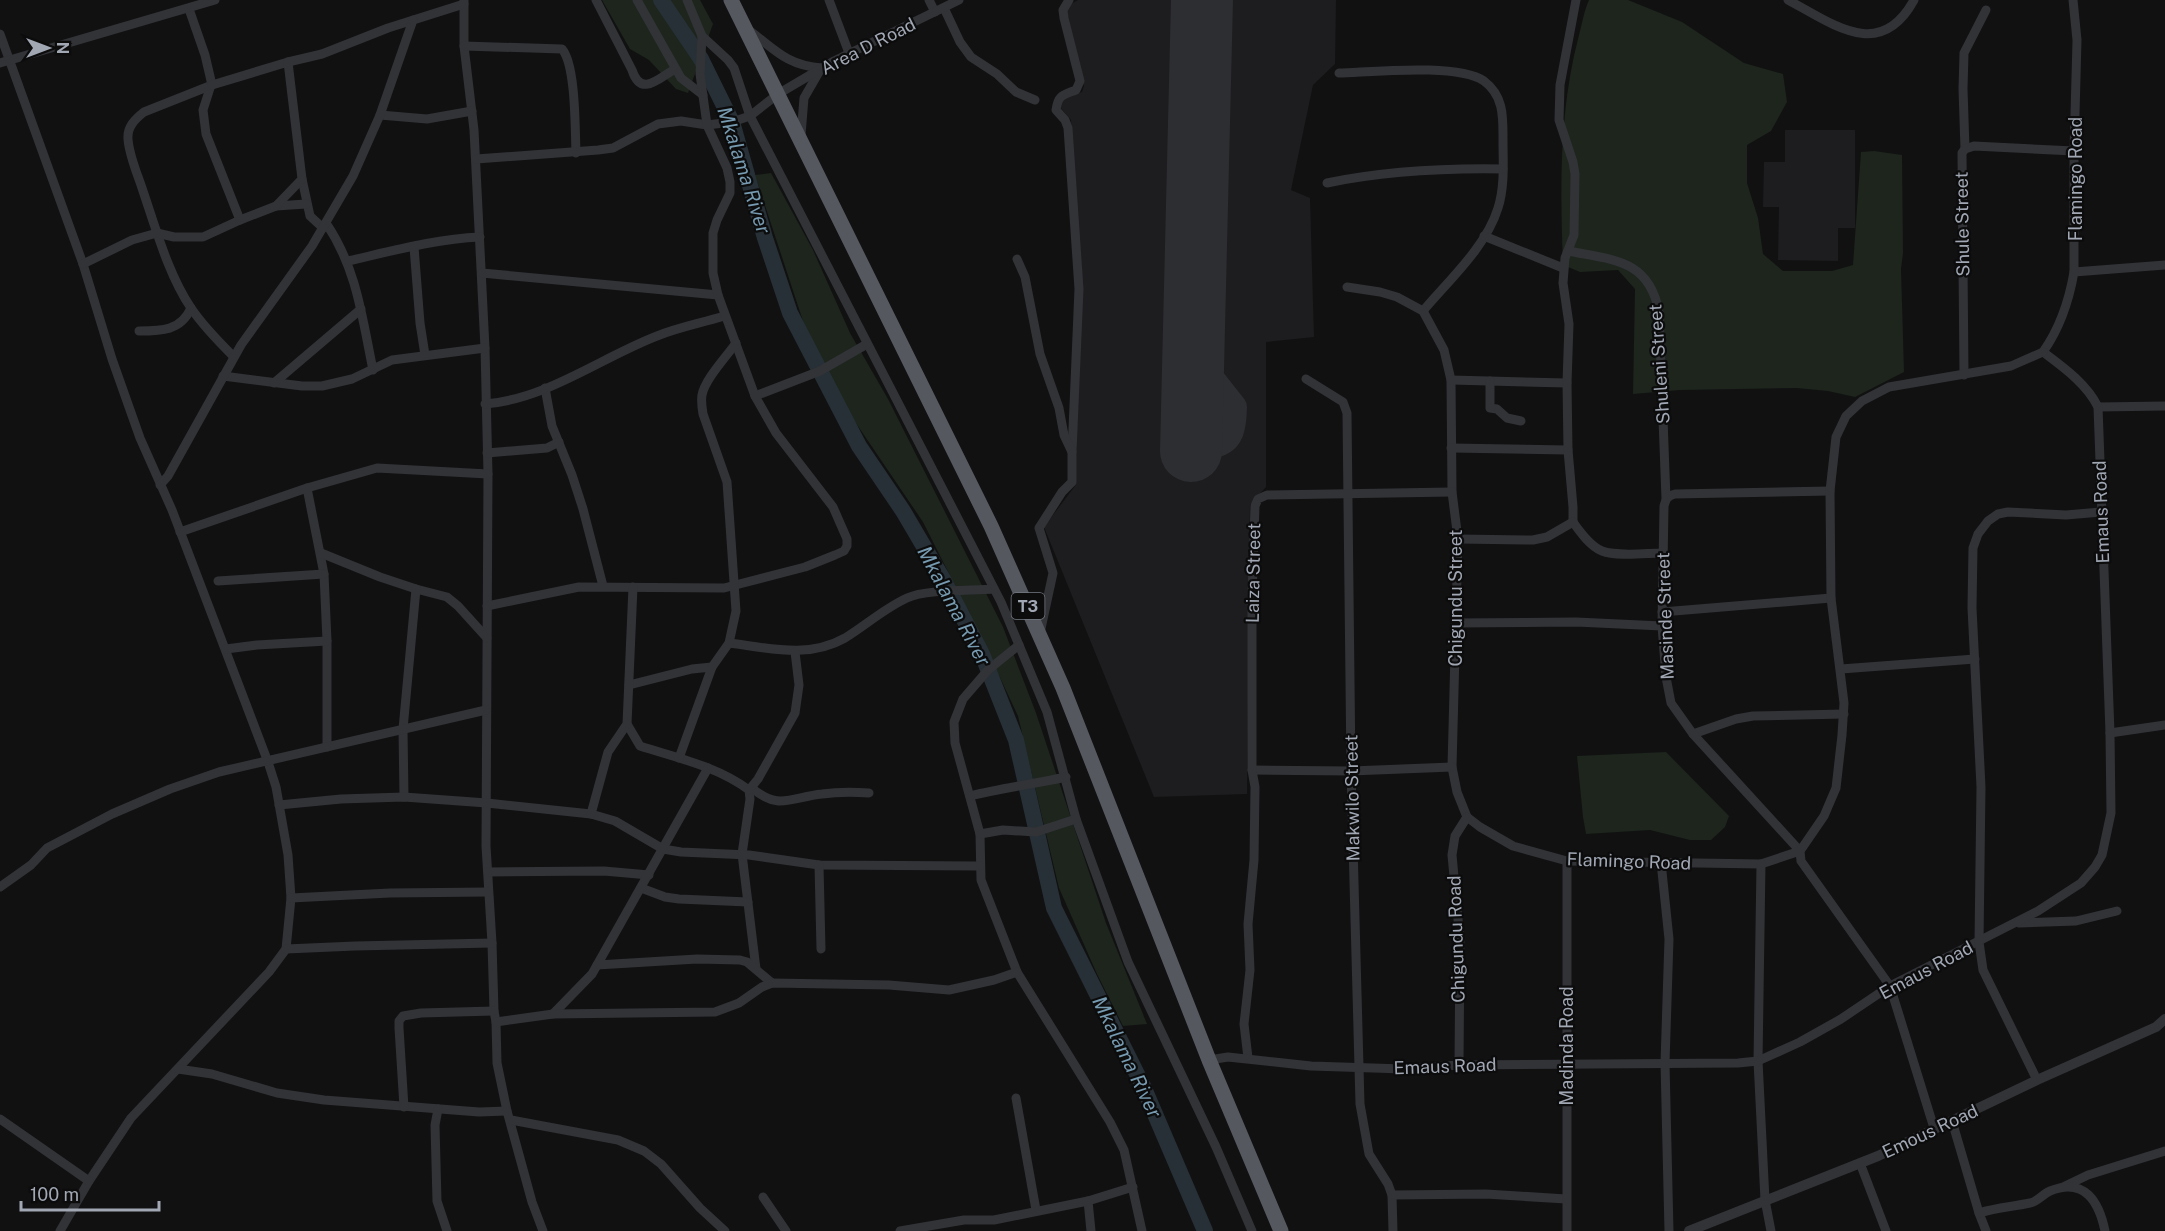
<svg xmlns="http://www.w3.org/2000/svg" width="2165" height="1231" viewBox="0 0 2165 1231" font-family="'Public Sans',sans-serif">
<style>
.built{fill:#1d1d1f}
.green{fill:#1d251d}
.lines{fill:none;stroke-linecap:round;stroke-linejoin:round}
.river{stroke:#273036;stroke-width:16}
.taxiway{stroke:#2d2e31;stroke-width:26}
.runway{stroke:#2d2e31;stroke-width:62}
.minor{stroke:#323337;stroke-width:9}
.tertiary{stroke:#323337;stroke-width:10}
.trunk{stroke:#55585f;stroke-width:15}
.labels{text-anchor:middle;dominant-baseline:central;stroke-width:4.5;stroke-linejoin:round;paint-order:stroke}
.shield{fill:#0c0c0d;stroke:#747982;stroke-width:1.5}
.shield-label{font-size:16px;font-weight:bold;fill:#a1a8b4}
.street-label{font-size:18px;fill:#a1a8b4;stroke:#0c0c0d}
.water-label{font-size:20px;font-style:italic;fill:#769ab0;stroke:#0c0c0d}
</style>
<rect width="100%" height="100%" fill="#111112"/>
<!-- built -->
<g class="built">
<path d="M1078 0H1336L1335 64 1313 85 1291 190 1310 198 1314 337 1266 342V487L1250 505 1247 794 1154 797 1044 527 1075 486 1082 280 1071 120 1060 107 1062 98 1082 92 1084 86 1066 9 1069 5Z"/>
<path d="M1785 130H1855V228H1838V261L1778 260 1779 207H1763L1764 162H1785Z"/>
</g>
<!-- green -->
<g class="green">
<path d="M602 0H700L713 24 688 93 676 89 649 60 630 49Z"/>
<path d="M1589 0H1628L1682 22 1744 63 1783 74 1787 102 1771 131 1747 145V183L1758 218 1763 254 1783 271H1832L1853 265 1861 152 1874 151 1902 155 1903 253 1901 269 1904 372 1855 397 1828 391 1797 388 1680 390 1633 394 1635 289 1618 270 1580 272 1563 265C1560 188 1559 110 1579 35 1582 24 1584 11 1589 0Z"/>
<path d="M771 173 813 250 850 333 888 399 1003 627 1036 713 1106 923 1147 1024 1123 1026 1097 974 1059 888 1018 716 981 637 923 522 845 407 804 324 755 175Z"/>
<path d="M1666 752 1729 816 1725 827 1711 840H1690L1650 830 1586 834 1583 817 1577 756Z"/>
</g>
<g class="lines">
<!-- river -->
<path class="river" d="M661 0 701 59 732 122 765 238 790 313 859 446 903 511 943 579 982 654 1016 740 1054 908 1143 1086 1205 1231"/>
<!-- taxiway -->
<path class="taxiway" d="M1191 447C1226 446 1233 442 1234 407L1193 355"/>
<!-- runway -->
<path class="runway" d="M1191 451 1202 0"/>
<!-- minor -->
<g class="minor">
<path d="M464 0V46L474 130 485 348 488 474 486 846 492 943 494 1011 496 1022 497 1063 507 1111 532 1202 543 1231"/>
<path d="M596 0 632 70C641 98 659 78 675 69"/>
<path d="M637 0 681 78 703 95"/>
<path d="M829 0 849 53"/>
<path d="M929 0 935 12"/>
<path d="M1069 0 1063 10 1064 18 1080 81 1076 90C1063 95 1058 95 1056 110L1065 120 1068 128 1079 289 1072 452"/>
<path d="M1788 0C1833 24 1880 62 1914 0"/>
<path d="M944 8 960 42 971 57 997 74 1016 92 1035 100"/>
<path d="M189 9 205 55 212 85 144 112C135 119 127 127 128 139 129 155 137 173 142 188 155 226 168 274 191 308 203 326 219 342 234 357"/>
<path d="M749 30C775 50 788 66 822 68"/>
<path d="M0 34 83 264 112 359 140 438 172 510 268 762 276 787 288 855 291 898 286 949 269 972 131 1118 89 1181 60 1231"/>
<path d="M702 36 728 60 734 68 750 116 1001 602 1047 712 1076 819 1128 962 1216 1147 1252 1231"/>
<path d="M464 46 562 49C576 65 575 130 576 153"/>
<path d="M0 63 215 0"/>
<path d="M1339 73C1372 72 1458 63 1484 81 1504 96 1503 117 1503 139 1503 162 1505 186 1498 208 1486 247 1449 280 1423 311"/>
<path d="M211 85 203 110 206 134 240 220"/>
<path d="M212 85 288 62"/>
<path d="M380 115 427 119 472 111"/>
<path d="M801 135 804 98 819 72"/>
<path d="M1965 149 1963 89 1964 53 1986 10"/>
<path d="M476 159 598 150 613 148 658 124 681 121 707 125 732 122 750 116 778 94 834 61 959 0"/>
<path d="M302 179 310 216 323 228"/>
<path d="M1327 183C1385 171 1443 168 1503 169"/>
<path d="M276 206 306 204"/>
<path d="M326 223C357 269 362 317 373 370"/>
<path d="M1484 236 1563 268"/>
<path d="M414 247 420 323 425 355"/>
<path d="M1568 251C1613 260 1649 259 1659 312L1666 499"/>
<path d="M1017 259 1025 277 1040 354 1059 408 1064 435 1072 452V482L1062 492 1039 528 1053 573 1040 633"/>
<path d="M348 261C392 251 435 239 480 237"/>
<path d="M83 264 132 240 157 233 174 237H203L240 220 276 206 302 179 288 62 322 54 388 28 464 4"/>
<path d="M2074 272 2165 265"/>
<path d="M482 273 718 295"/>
<path d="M1347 287 1380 292 1397 297 1423 311 1444 350 1451 380 1452 492 1458 539 1452 767 1457 792 1467 817"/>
<path d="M139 331C161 331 181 331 191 308"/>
<path d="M2043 352C2060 328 2069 301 2074 272V151L2077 40 2073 0"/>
<path d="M1964 375 1962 153 1965 149 1974 146 2074 151"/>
<path d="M223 376 302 386H322L352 379 392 360 485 348"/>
<path d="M1306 379 1343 402 1347 413 1351 771 1360 1104 1369 1154 1388 1184 1392 1195 1393 1231"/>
<path d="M1451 380 1567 383"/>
<path d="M1490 381V408L1497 409 1507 418 1521 421"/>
<path d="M274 383 361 309"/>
<path d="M545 388 552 426 572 475 583 509 603 586"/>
<path d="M755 396 820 371 867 344"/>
<path d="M485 404C547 399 600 358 657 336 679 327 702 323 724 316"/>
<path d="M2098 407 2165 406"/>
<path d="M1451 448 1568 450"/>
<path d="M487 453 547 448 559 442"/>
<path d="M160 485 168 476 241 345 312 246 353 176 380 115 413 20"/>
<path d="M307 488 324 574 327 641V747"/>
<path d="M1573 522V507L1568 450 1567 383 1569 324 1563 283 1565 258 1574 235 1575 174 1573 162 1559 120 1560 85 1576 0"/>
<path d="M1573 522C1580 532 1590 546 1602 551 1617 557 1647 553 1663 553"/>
<path d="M180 532 307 488 377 468 488 474"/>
<path d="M1458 539 1533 540 1547 537 1573 522"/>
<path d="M321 553 380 577 416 589 447 597 458 606 487 638"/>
<path d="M218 581 324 574"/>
<path d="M487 606 579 587 724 588 805 567 835 555 844 551 847 546V539L833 507 776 433 755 396 718 295 713 273V233L717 220 730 193V182L727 168 707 125 700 74 702 36 687 0"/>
<path d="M1662 612 1831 598"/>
<path d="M1456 623 1576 622 1662 626"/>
<path d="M729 643C769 648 808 659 845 638 866 625 885 608 907 598 926 589 972 591 994 589"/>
<path d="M1019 645 988 670 963 699 954 722 955 743 980 834 981 880 1017 972 1110 1122 1124 1150 1142 1231"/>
<path d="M226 649 257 645 327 641"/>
<path d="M1841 669 1975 659"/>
<path d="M629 685 692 669 712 667"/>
<path d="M627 724 640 746C677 758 717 766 749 790L750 799 742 854 756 969"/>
<path d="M2110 733 2165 725"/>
<path d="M1693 734 1736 719 1753 716 1844 714"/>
<path d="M679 758 712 667 729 643 736 611 727 482 703 414C702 408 701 401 702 395 705 379 727 356 736 343"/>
<path d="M1252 770 1351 771 1452 767"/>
<path d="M752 788C778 811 792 797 822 794 837 792 853 792 869 793"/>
<path d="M749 790 758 779 795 713 799 685 795 652"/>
<path d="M970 796C1002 788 1034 784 1066 777"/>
<path d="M404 797 403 729 416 589"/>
<path d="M279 805 341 799 404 797 487 803 591 814 615 821 663 849 681 852 749 855 819 865 980 866"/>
<path d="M591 814 608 752 627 724 633 587"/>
<path d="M1467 817 1480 827 1513 846 1567 861 1761 864 1800 851 1693 734 1671 703 1666 677 1662 626 1664 506C1666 499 1667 496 1675 494L1830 491"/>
<path d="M980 834 1003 830 1036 832 1076 819"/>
<path d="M1661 862 1669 939 1665 1063 1669 1231"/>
<path d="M1761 864 1758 1061 1765 1200 1771 1231"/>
<path d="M819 865 821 949"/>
<path d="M488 872 604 871 649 875"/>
<path d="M0 887 31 865 47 848 112 814 170 789 219 772 486 710"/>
<path d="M641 888 665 897 679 899 748 902"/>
<path d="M291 898 390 893 488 892"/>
<path d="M2019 923 2076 921 2117 911"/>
<path d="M286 949 355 946 492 943"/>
<path d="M597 965 697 959 740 960 747 962 772 983"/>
<path d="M553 1014 592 974 708 768"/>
<path d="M496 1022 553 1014 715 1012 739 1003 762 987 772 983 889 985 949 990 994 980 1017 972"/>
<path d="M1248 1058 1244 1024 1250 970 1248 924 1254 860 1255 787 1252 770V597L1255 506 1258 499 1267 495 1452 492"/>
<path d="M1209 1060 1228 1057 1311 1066 1404 1069 1459 1065 1738 1063 1758 1061 1800 1042 1841 1019 1890 986 2038 911 2081 883 2095 867 2102 855 2111 813 2110 733 2098 407C2087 384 2063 367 2043 352"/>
<path d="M1459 1065 1460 941 1452 855 1455 836 1467 817"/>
<path d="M178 1069 212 1074 277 1093 324 1100 479 1112 507 1111"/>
<path d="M2037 1080 1983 970 1979 942 1981 787 1972 608 1973 548 1978 534 1988 521 1998 514 2008 512 2066 515 2101 512"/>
<path d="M1016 1098 1036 1210"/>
<path d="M404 1107 399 1028V1021L403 1016 421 1013 494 1011"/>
<path d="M438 1109 435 1125 437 1201 447 1231"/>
<path d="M0 1119 89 1181"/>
<path d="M511 1120 618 1140 644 1151 661 1164 700 1208 725 1231"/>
<path d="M1952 1121 1979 1213 1986 1231"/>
<path d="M1934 1128 1890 986 1801 861 1800 851 1824 816 1836 788 1842 735 1844 703 1831 598 1830 491 1836 437 1846 416 1862 401 1889 387 2011 366 2043 352"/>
<path d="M1860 1163 1886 1231"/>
<path d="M2063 1187 2088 1175 2165 1151"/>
<path d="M1392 1195 1486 1194 1566 1199"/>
<path d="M763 1197 786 1231"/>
<path d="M1088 1201 1091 1231"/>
<path d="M1979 1213C1998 1207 2012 1207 2030 1203 2037 1202 2043 1194 2050 1191 2085 1177 2099 1202 2105 1231"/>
<path d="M900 1231 964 1220H994L1088 1201 1133 1187"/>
<path d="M1567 1231V861"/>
</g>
<!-- tertiary -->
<path class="tertiary" d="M1689 1231 1878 1156 2037 1080 2156 1027 2165 1019"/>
<!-- trunk -->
<path class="trunk" d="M731 0 991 526 1063 688 1209 1060 1281 1231"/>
</g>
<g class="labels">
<!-- shield labels -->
<rect class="shield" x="1011.5" y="593" width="33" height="26" rx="4.5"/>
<g class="shield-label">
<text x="1028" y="606">T3</text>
</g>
<!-- street labels -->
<g class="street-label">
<text transform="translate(868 46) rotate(-27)">Area D Road</text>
<text transform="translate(2075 179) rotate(-90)">Flamingo Road</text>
<text transform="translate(1962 224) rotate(-91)">Shule Street</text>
<text transform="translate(1659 364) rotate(-94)">Shuleni Street</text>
<text transform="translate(2101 512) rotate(-92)">Emaus Road</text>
<text transform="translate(1253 573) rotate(-89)">Laiza Street</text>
<text transform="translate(1455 598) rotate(-90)">Chigundu Street</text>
<text transform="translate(1665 616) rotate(-92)">Masinde Street</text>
<text transform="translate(1352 798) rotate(-91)">Makwilo Street</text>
<text transform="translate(1629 861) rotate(2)">Flamingo Road</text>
<text transform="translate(1456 939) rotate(-92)">Chigundu Road</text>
<text transform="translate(1926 970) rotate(-28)">Emaus Road</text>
<text transform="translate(1566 1046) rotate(-90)">Madinda Road</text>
<text transform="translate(1445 1066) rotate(-2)">Emaus Road</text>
<text transform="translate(1930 1131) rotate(-25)">Emous Road</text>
</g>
<!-- water labels -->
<g class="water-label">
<text transform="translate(744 170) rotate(72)">Mkalama River</text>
<text transform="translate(954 606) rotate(62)">Mkalama River</text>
<text transform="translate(1127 1057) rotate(64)">Mkalama River</text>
</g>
</g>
<!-- north arrow -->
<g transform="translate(48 48) rotate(90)" stroke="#0c0c0d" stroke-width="4.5" paint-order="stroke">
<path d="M0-4.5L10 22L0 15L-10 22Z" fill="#a1a8b4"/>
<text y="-9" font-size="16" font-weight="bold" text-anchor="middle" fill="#a1a8b4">N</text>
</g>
<!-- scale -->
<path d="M21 1201v9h138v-9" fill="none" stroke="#a1a8b4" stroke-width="3"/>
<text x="30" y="1201" font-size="18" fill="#a1a8b4" stroke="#0c0c0d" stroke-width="4.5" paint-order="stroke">100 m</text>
</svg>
